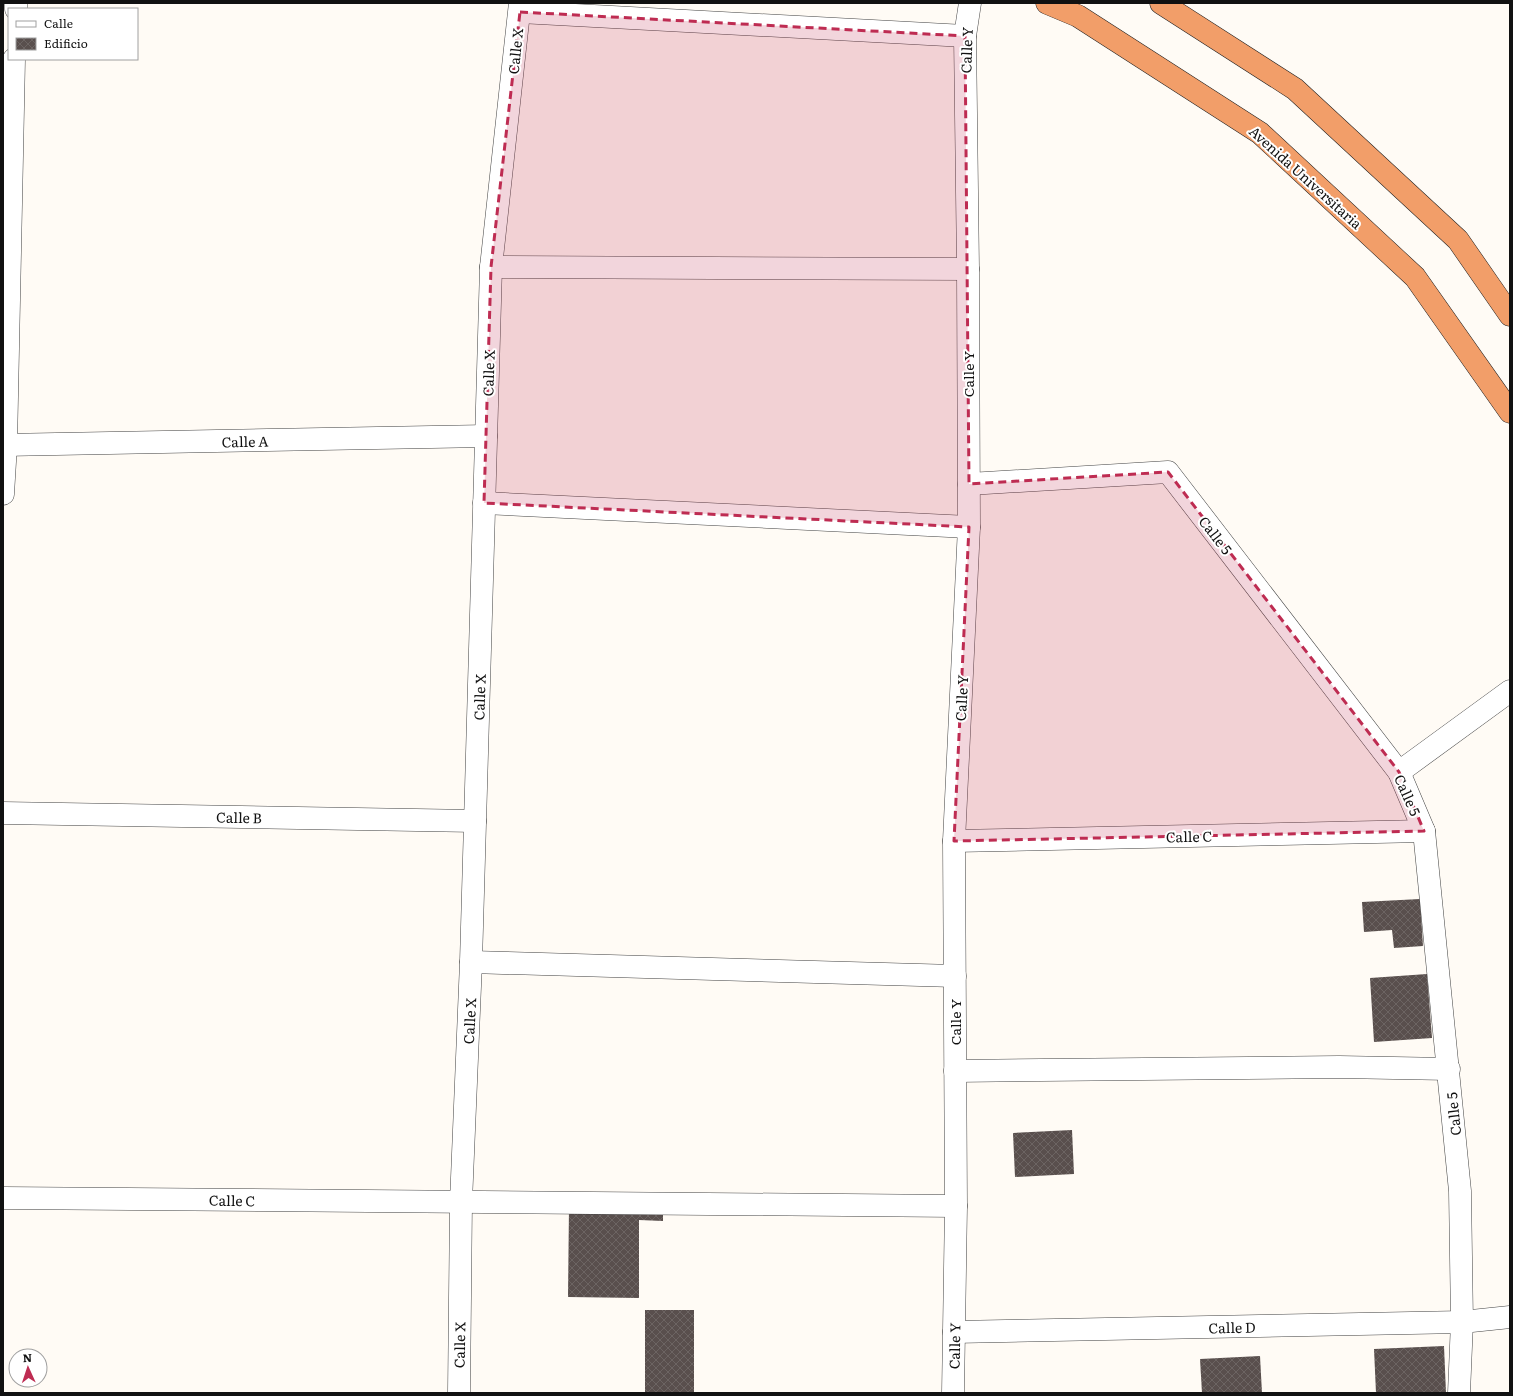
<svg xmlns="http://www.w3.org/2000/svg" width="1513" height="1396" viewBox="0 0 1513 1396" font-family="Literata,serif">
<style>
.building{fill:url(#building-cross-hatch)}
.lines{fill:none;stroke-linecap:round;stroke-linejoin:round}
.minor-casing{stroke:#444;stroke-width:23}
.trunk-casing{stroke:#222;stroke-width:23}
.minor{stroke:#fff;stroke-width:22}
.trunk{stroke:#f29e69;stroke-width:22}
.marked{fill:#be2c52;fill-opacity:0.2;stroke:#be2c52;stroke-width:3;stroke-dasharray:8 5;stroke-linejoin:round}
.labels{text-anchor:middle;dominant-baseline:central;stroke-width:4;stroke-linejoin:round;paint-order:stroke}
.street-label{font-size:14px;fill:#111;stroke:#fff}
</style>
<defs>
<pattern id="building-cross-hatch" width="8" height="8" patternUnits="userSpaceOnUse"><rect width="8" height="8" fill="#594f4d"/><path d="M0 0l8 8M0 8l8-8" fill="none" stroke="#6c6462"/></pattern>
</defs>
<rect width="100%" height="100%" fill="#fffbf5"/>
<!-- building -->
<g class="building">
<path d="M1420 899 1423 946 1394 948 1392 930 1364 932 1362 902Z"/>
<path d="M1427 974 1432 1038 1374 1042 1370 978Z"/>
<path d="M1072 1130 1074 1174 1015 1177 1013 1133Z"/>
<path d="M569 1207H663V1221L639 1220V1298L568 1297Z"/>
<path d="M645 1310H694V1392L645 1393Z"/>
<path d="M1444 1346 1446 1393H1376L1374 1349Z"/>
<path d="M1260 1356 1262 1393H1202L1200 1359Z"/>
</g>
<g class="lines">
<!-- minor casing -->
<g class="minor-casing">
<g id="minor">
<path d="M16 9V3"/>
<path d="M520 12 965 36"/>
<path d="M491 267 968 269"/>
<path d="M3 445 486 436"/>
<path d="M969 484 1168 472 1399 772 1424 831 1460 1191 1462 1322 1459 1393"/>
<path d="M3 494 6 445 14 59"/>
<path d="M484 503 969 527"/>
<path d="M1399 772 1510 691"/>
<path d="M3 813 475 821"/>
<path d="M954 841 1424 831"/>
<path d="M471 962 955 976"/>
<path d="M955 1071 1339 1067 1449 1069"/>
<path d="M3 1198 956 1206"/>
<path d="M954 1332 1462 1322 1510 1317"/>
<path d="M459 1393 461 1202 471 962 491 267 520 3"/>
<path d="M953 1393 956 1206 954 841 969 527 968 269 965 36 970 3"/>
</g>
</g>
<!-- trunk casing -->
<g class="trunk-casing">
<g id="trunk">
<path d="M1047 3 1078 16 1260 133 1415 277 1510 412"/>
<path d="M1161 3 1295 89 1458 240 1510 315"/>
</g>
</g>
<!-- minor -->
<use href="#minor" class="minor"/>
<!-- trunk -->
<use href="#trunk" class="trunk"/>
</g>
<!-- marked area -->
<path class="marked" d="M520 12 965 36 969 484 1168 472 1399 772 1424 831 954 841 969 527 484 503 491 267Z"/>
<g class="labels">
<!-- street labels -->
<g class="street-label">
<text transform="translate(966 50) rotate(-88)">Calle Y</text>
<text transform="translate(515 51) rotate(-84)">Calle X</text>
<text transform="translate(1306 177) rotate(42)">Avenida Universitaria</text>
<text transform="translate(488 373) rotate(-88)">Calle X</text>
<text transform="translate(968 374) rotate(-90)">Calle Y</text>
<text transform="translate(245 441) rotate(-1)">Calle A</text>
<text transform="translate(1216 535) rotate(52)">Calle 5</text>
<text transform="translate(479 697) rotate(-88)">Calle X</text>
<text transform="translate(961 698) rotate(-87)">Calle Y</text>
<text transform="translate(1408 795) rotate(66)">Calle 5</text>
<text transform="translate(239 817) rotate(1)">Calle B</text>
<text transform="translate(1189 836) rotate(-1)">Calle C</text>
<text transform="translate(469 1021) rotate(-87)">Calle X</text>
<text transform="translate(955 1022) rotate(-90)">Calle Y</text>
<text transform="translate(1453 1114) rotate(-96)">Calle 5</text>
<text transform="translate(232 1200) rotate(1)">Calle C</text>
<text transform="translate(1232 1327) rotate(-1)">Calle D</text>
<text transform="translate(459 1345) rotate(-89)">Calle X</text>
<text transform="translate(954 1346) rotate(-89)">Calle Y</text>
</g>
</g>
<!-- border -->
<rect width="1513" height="1396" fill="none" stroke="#111111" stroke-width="8"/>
<!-- legend -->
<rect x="8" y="8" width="130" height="52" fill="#ffffff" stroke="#a0a0a0"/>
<rect x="16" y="21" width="20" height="6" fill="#ffffff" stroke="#a0a0a0"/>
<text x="44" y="28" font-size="12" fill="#111111">Calle</text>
<rect x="16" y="38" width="20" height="12" fill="url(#building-cross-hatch)" stroke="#a0a0a0"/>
<text x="44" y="48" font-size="12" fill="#111111">Edificio</text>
<!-- north arrow -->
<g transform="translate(28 1368) rotate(357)"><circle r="19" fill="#ffffff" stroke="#a0a0a0"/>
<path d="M0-3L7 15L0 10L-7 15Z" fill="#be2c52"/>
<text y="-6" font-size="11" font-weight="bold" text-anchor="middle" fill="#111111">N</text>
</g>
</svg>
